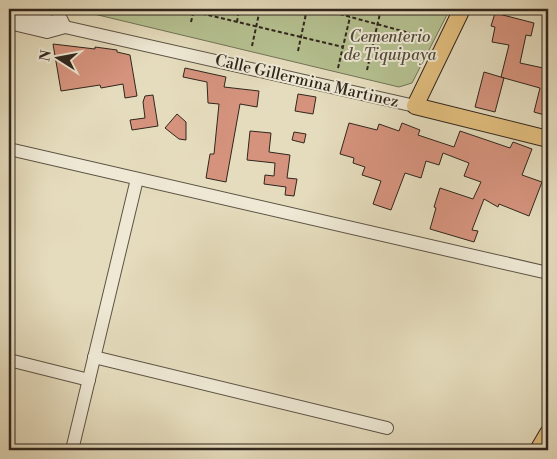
<svg xmlns="http://www.w3.org/2000/svg" width="557" height="459" viewBox="0 0 557 459" font-family="'Libre Bodoni',serif">
<style>
.green{fill:#b5c090;stroke:#727356}
.building{fill:#d5937d;stroke:#30261d}
.lines{fill:none;stroke-linecap:round;stroke-linejoin:round}
.minor-casing{stroke:#5d5445;stroke-width:14}
.major-casing{stroke:#30261d;stroke-width:18}
.path{stroke:#30261d;stroke-width:2;stroke-dasharray:4 2.5;stroke-linecap:butt}
.minor{stroke:#eee8d4;stroke-width:12}
.major{stroke:#e2be7e;stroke-width:16}
.labels{text-anchor:middle;dominant-baseline:central;stroke-width:4;stroke-linejoin:round;paint-order:stroke}
.park-label{font-size:16px;font-style:italic;fill:#514c3a;stroke:#eee8d4}
.street-label{font-size:16px;fill:#30261d;stroke:#eee8d4}
</style>
<rect width="100%" height="100%" fill="#e5dcbd"/>
<filter id="stains"><feTurbulence type="fractalNoise" baseFrequency=".004" numOctaves="4"/><feColorMatrix values="0 0 0 0 .2 0 0 0 0 .09 0 0 0 0 .02 0 0 0 .5 -.17"/></filter>
<radialGradient id="worn" r=".72"><stop offset=".6" stop-color="#630" stop-opacity="0"/><stop offset="1" stop-color="#630" stop-opacity=".3"/></radialGradient>
<!-- green -->
<path class="green" d="M73 9H450L412 83 399 87Z"/>
<!-- building -->
<g class="building">
<path d="M495 13 534 23 531 36 526 35 520 63 548 69V116L534 112 540 88 504 78 495 112 475 107 484 72 504 78 501 77 509 45 492 42 495 27 491 26Z"/>
<path d="M53 44 95 49V47L117 50V52L130 55 137 96 125 98 123 84 101 88 100 85 61 91Z"/>
<path d="M185 68 226 77 224 87 259 91 257 107 240 104 226 182 206 178 210 154H214L219 104 208 103 207 82 183 77Z"/>
<path d="M298 94 316 97 313 114 295 111Z"/>
<path d="M153 95 158 126 132 130 130 120 145 118 143 102 145 96Z"/>
<path d="M177 114 186 122V140L179 139 165 128Z"/>
<path d="M349 123 377 130 379 124 399 131 402 123 420 130 418 135 454 147 460 131 510 148 513 142 532 149 522 175 542 182 529 216 499 204 498 207 484 199 472 230 478 231 474 242 430 229 436 208 434 207 440 188 473 199 481 182 464 176 469 163 443 153 439 165 426 161 421 178 405 173 391 210 373 204 381 181 362 175 365 167 353 163 354 158 340 154Z"/>
<path d="M250 131 271 133 269 152 290 155 287 178 297 179 294 196 285 195 286 187 264 184 265 175 274 176 275 163 247 160Z"/>
<path d="M294 132 306 134 304 143 292 140Z"/>
</g>
<g class="lines">
<!-- minor casing -->
<g class="minor-casing">
<g id="minor">
<path d="M58 9 57 11 65 27"/>
<path d="M9 12 50 21 65 27 415 106"/>
<path d="M9 23 47 32 65 27"/>
<path d="M9 149 548 273"/>
<path d="M94 357 387 428"/>
<path d="M9 360 89 380"/>
<path d="M72 450 137 179"/>
</g>
</g>
<!-- major casing -->
<g class="major-casing">
<g id="major">
<path d="M462 9 415 106 548 139"/>
<path d="M538 450 548 433"/>
</g>
</g>
<!-- path -->
<g class="path">
<path d="M183 9 343 47"/>
<path d="M321 9 432 39"/>
<path d="M191 22 194 9"/>
<path d="M237 22 239 9"/>
<path d="M252 46 260 9"/>
<path d="M298 51 307 9"/>
<path d="M338 68 350 17"/>
<path d="M367 70 381 9"/>
</g>
<!-- minor -->
<use href="#minor" class="minor"/>
<!-- major -->
<use href="#major" class="major"/>
</g>
<g class="labels">
<!-- park labels -->
<g class="park-label">
<text x="390" y="37">Cementerio<tspan x="390" dy="18">de Tiquipaya</tspan></text>
</g>
<!-- street labels -->
<g class="street-label">
<text transform="translate(307 81) rotate(13)">Calle Gillermina Martinez</text>
</g>
</g>
<!-- margin -->
<rect width="557" height="459" fill="none" stroke="#e5dcbd" stroke-width="30"/>
<rect x="10" y="10" width="537" height="439" fill="none" stroke="#30261d" stroke-width="2.5"/>
<rect x="15" y="15" width="527" height="429" fill="none" stroke="#30261d"/>
<!-- north arrow -->
<g transform="translate(58 58) rotate(281)" stroke="#eee8d4" stroke-width="4" paint-order="stroke">
<path d="M0-4L9 19L0 12L-9 19Z" fill="#30261d"/>
<text y="-8" font-size="14" font-weight="bold" text-anchor="middle" fill="#30261d">N</text>
</g>
<rect width="100%" height="100%" filter="url(#stains)"/>
<rect width="100%" height="100%" fill="url(#worn)"/>
</svg>
